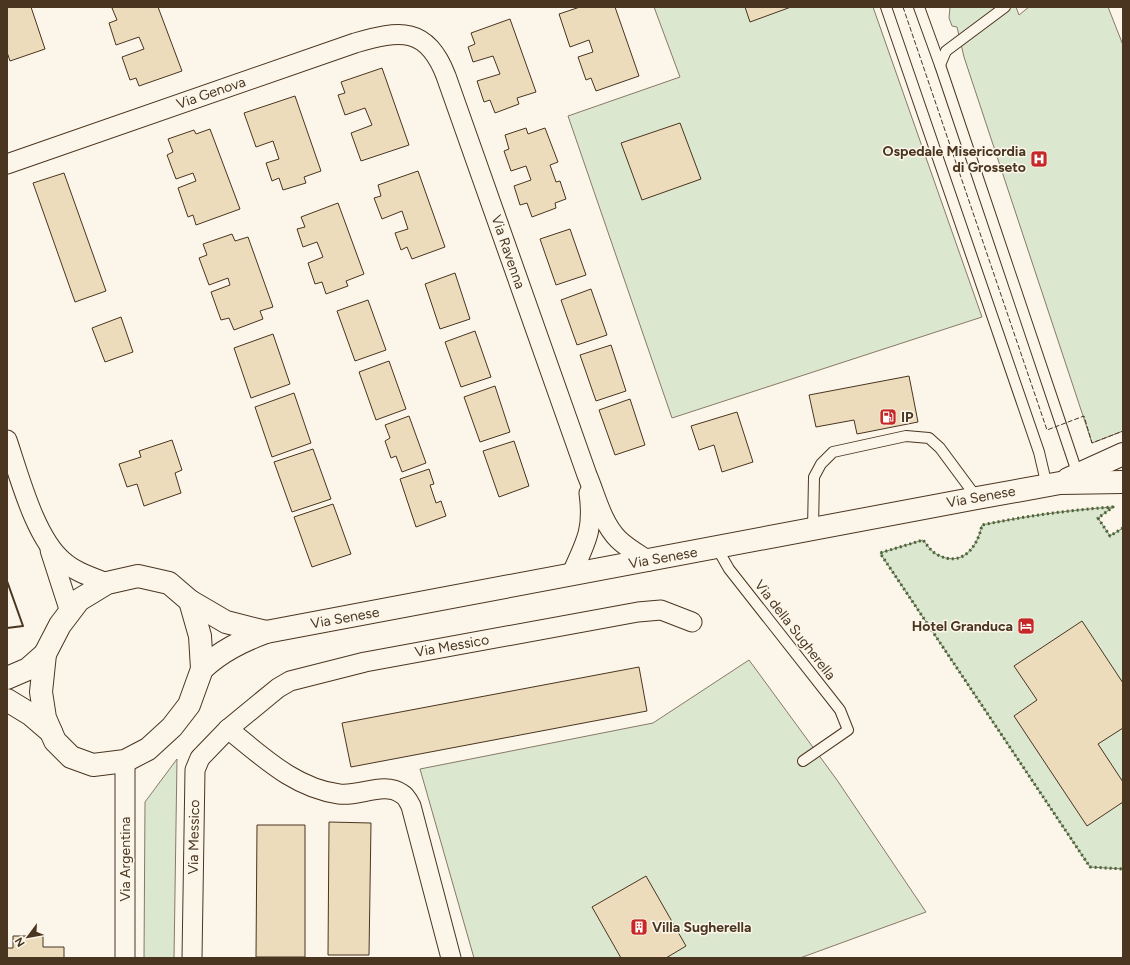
<svg xmlns="http://www.w3.org/2000/svg" width="1130" height="965" viewBox="0 0 1130 965" font-family="Figtree,sans-serif">
<style>
.green{fill:#dce7d0;stroke:#887966}
.building{fill:#ecdcbc;stroke:#4a3520}
.lines{fill:none;stroke-linecap:round;stroke-linejoin:round}
.lane-casing{stroke:#4a3520;stroke-width:12}
.street-casing{stroke:#4a3520;stroke-width:21}
.secondary-casing{stroke:#4a3520;stroke-width:24}
.lane{stroke:#fbf6e9;stroke-width:10}
.street{stroke:#fbf6e9;stroke-width:19}
.secondary{stroke:#fbf6e9;stroke-width:22}
.hedge{stroke:#436837;stroke-width:3;stroke-dasharray:2 3;stroke-linecap:butt}
.fence{stroke:#4a3520;stroke-width:1;stroke-dasharray:5 2;stroke-linecap:butt}
.wall{stroke:#4a3520;stroke-width:2}
.labels{text-anchor:middle;dominant-baseline:central;stroke-width:3;stroke-linejoin:round;paint-order:stroke}
.street-label{font-size:14px;fill:#4a3520;stroke:#fbf6e9}
.poi-label{font-size:14px;font-weight:bold;fill:#4a3520;stroke:#fbf6e9;text-anchor:end}
</style>
<rect width="100%" height="100%" fill="#fbf6e9"/>
<!-- green -->
<g class="green">
<path d="M654 7H873L982 317 672 418 568 116 680 77Z"/>
<path d="M950 7H1016L1019 15 1029 7H1108L1123 45V431L1092 443 964 57 957 27 952 26 949 18Z"/>
<path d="M1113 507 1098 518 1110 536 1123 528V869L1090 867 880 553 923 540C927 545 931 551 936 554 961 568 977 549 982 525 1026 516 1069 510 1113 507Z"/>
<path d="M749 660 837 780 926 912 800 958H474L420 769 653 723Z"/>
<path d="M177 759 174 958H144L145 802Z"/>
</g>
<!-- building -->
<g class="building">
<path d="M7 7H31L45 49 10 61 7 52Z"/>
<path d="M115 7H158L182 71 139 86 136 78 130 80 122 57 144 49 139 37 116 45 109 23 117 20 112 8Z"/>
<path d="M580 7H615L639 76 596 91 591 78 586 80 578 57 593 52 589 40 570 47 559 14Z"/>
<path d="M745 7H791L750 22Z"/>
<path d="M510 19 536 92 517 98 519 104 495 113 490 100 484 102 477 81 500 74 493 56 473 62 468 47 475 44 471 33Z"/>
<path d="M382 68 409 145 361 161 351 133 372 125 365 108 345 115 338 95 345 93 341 82Z"/>
<path d="M295 96 321 171 304 177 306 183 283 190 279 178 272 181 266 163 279 159 273 141 256 147 244 113Z"/>
<path d="M680 123 701 179 642 200 621 143Z"/>
<path d="M526 128 528 134 545 128 558 162 550 165 556 182 560 181 566 199 555 203 556 208 532 217 527 203 520 205 514 186 531 180 526 166 511 171 504 151 509 149 505 135Z"/>
<path d="M210 129 240 209 196 225 193 215 188 217 178 188 196 181 193 173 176 179 167 155 173 152 168 139 194 130 196 134Z"/>
<path d="M418 171 445 247 412 259 407 247 401 250 395 233 408 229 402 211 382 219 374 198 381 196 378 185Z"/>
<path d="M64 173 106 291 75 302 33 183Z"/>
<path d="M338 203 364 274 346 281 348 286 326 294 322 282 315 284 308 263 323 257 317 242 303 247 297 229 305 227 301 217Z"/>
<path d="M570 229 586 275 556 285 540 239Z"/>
<path d="M232 234 235 241 248 237 273 307 260 311 263 319 234 330 229 318 221 320 211 292 230 285 228 278 209 285 199 258 207 255 203 244Z"/>
<path d="M455 273 470 319 440 329 425 284Z"/>
<path d="M591 289 607 335 577 345 561 300Z"/>
<path d="M368 300 386 350 355 361 337 311Z"/>
<path d="M121 317 133 352 105 362 92 328Z"/>
<path d="M475 331 491 377 461 387 445 342Z"/>
<path d="M273 334 290 384 251 398 234 348Z"/>
<path d="M611 345 626 391 596 401 580 355Z"/>
<path d="M389 361 406 409 376 420 359 372Z"/>
<path d="M909 376 918 422 857 434 854 420 816 427 809 395Z"/>
<path d="M495 386 510 432 480 442 464 397Z"/>
<path d="M294 393 311 443 272 457 255 407Z"/>
<path d="M630 399 645 445 615 455 599 410Z"/>
<path d="M737 412 753 462 722 472 714 445 699 450 691 426Z"/>
<path d="M409 416 426 463 402 472 396 456 391 458 385 441 390 438 385 425Z"/>
<path d="M172 440 182 470 175 473 181 493 144 506 137 484 127 487 119 464 141 457 139 451Z"/>
<path d="M514 441 529 486 499 497 483 451Z"/>
<path d="M313 449 331 499 292 512 274 462Z"/>
<path d="M429 469 434 484 430 485 436 503 441 501 446 516 416 527 400 479Z"/>
<path d="M333 504 351 554 312 567 294 517Z"/>
<path d="M1082 621 1123 683V728L1098 744 1123 782V802L1087 826 1014 716 1037 700 1014 666Z"/>
<path d="M639 667 647 711 351 767 342 723Z"/>
<path d="M329 822 371 823 369 955H328Z"/>
<path d="M257 825H305V957H256Z"/>
<path d="M646 876 686 946 666 958H621L592 907Z"/>
<path d="M13 936H43V947H64V958H7V948H13Z"/>
</g>
<g class="lines">
<!-- lane casing -->
<g class="lane-casing">
<g id="lane">
<path d="M886 7 1039 452 1047 486"/>
<path d="M919 7 940 65 1078 475"/>
<path d="M940 65 946 51 1005 7"/>
<path d="M813 529 814 477 821 464 833 452 906 436 929 438 940 448 977 498"/>
<path d="M717 548 729 569 840 710 848 730 803 761"/>
</g>
</g>
<!-- street casing -->
<g class="street-casing">
<g id="street">
<path d="M7 164 355 43C400 30 427 26 446 76L587 475C596 496 602 523 618 539 627 548 638 554 649 561"/>
<path d="M7 440C19 475 35 538 63 561 75 572 92 577 107 583"/>
<path d="M50 550 70 612"/>
<path d="M571 575C586 542 594 530 589 493"/>
<path d="M228 729C262 756 294 788 339 794 359 797 384 781 402 794 406 796 409 802 411 806L451 958"/>
<path d="M125 958V761"/>
<path d="M192 958 195 770 200 758 228 729 278 688 290 681 365 662 638 612 661 610 692 622"/>
</g>
</g>
<!-- secondary casing -->
<g class="secondary-casing">
<g id="secondary">
<path d="M1068 479 1123 454"/>
<path d="M138 576 169 583 190 601 200 636 202 669 189 705 172 727 148 749 125 761 93 765 71 757 55 741 45 718 41 692 45 654 60 625 79 600 107 583Z"/>
<path d="M190 601 226 622 266 632"/>
<path d="M202 669C221 651 242 641 266 632L977 498 1060 483 1123 482"/>
<path d="M7 678 28 669 45 654"/>
<path d="M7 700 30 714 51 732"/>
</g>
</g>
<!-- lane -->
<use href="#lane" class="lane"/>
<!-- street -->
<use href="#street" class="street"/>
<!-- secondary -->
<use href="#secondary" class="secondary"/>
<!-- hedge -->
<path class="hedge" d="M1123 528 1110 536 1098 518 1113 507C1069 510 1026 516 982 525 977 549 961 568 936 554 931 551 927 545 923 540L880 553 1090 867 1123 869"/>
<!-- fence -->
<path class="fence" d="M903 7 1047 430 1084 416 1092 443 1123 431"/>
<!-- wall -->
<path class="wall" d="M7 581 23 626 7 628"/>
</g>
<!-- icons -->
<defs>
<g id="hospital-square" transform="scale(0.9)"><rect x="-9" y="-9" width="18" height="18" rx="4" fill="#c62828" stroke="#fbf6e9"/><path d="M-5-5h3v3.5h4V-5h3V5h-3V1.5h-4V5h-3Z" fill="#fff"/></g>
<g id="fuel-square" transform="scale(0.9)"><rect x="-9" y="-9" width="18" height="18" rx="4" fill="#c62828" stroke="#fbf6e9"/><path d="M-5.5-6h7V0h2V4h1.3V-2.5L3-4.5l.8-.8L6-3V5H2.5V1h-1V6h-7ZM-4.2-4.7v3.2H.2V-4.7Z" fill="#fff"/></g>
<g id="hotel-square" transform="scale(0.9)"><rect x="-9" y="-9" width="18" height="18" rx="4" fill="#c62828" stroke="#fbf6e9"/><path d="M-6-4.5h1.5V1H6V5H4.5V3h-9V5H-6ZM-4 0a1.8 1.8 0 1 1 3.6 0ZM.5 0V-2.5h3Q6-2.5 6 0Z" fill="#fff"/></g>
<g id="building-square" transform="scale(0.9)"><rect x="-9" y="-9" width="18" height="18" rx="4" fill="#c62828" stroke="#fbf6e9"/><path d="M-4-6H4V6H1V3H-1V6H-4ZM-2.5-4.3h1.7v1.8h-1.7ZM.8-4.3h1.7v1.8H.8ZM-2.5-1h1.7V.8h-1.7ZM.8-1h1.7V.8H.8Z" fill="#fff"/></g>
</defs>
<g fill-rule="evenodd">
<use href="#hospital-square" x="1039" y="159"/>
<use href="#fuel-square" x="888" y="417"/>
<use href="#hotel-square" x="1026" y="626"/>
<use href="#building-square" x="639" y="927"/>
</g>
<g class="labels">
<!-- street labels -->
<g class="street-label">
<text transform="translate(211 93) rotate(-19)">Via Genova</text>
<text transform="translate(508 252) rotate(71)">Via Ravenna</text>
<text transform="translate(981 497) rotate(-10)">Via Senese</text>
<text transform="translate(663 558) rotate(-10)">Via Senese</text>
<text transform="translate(345 618) rotate(-10)">Via Senese</text>
<text transform="translate(795 630) rotate(52)">Via della Sugherella</text>
<text transform="translate(452 646) rotate(-10)">Via Messico</text>
<text transform="translate(194 837) rotate(-89)">Via Messico</text>
<text transform="translate(125 859) rotate(-90)">Via Argentina</text>
</g>
<!-- poi labels -->
<g class="poi-label">
<text x="1026" y="151">Ospedale Misericordia<tspan x="1026" dy="16">di Grosseto</tspan></text>
<text x="901" y="417" text-anchor="start">IP</text>
<text x="1013" y="626">Hotel Granduca</text>
<text x="652" y="927" text-anchor="start">Villa Sugherella</text>
</g>
</g>
<!-- border -->
<rect width="1130" height="965" fill="none" stroke="#4a3520" stroke-width="16"/>
<!-- north arrow -->
<g transform="translate(28 937) rotate(238)" stroke="#fbf6e9" stroke-width="3" paint-order="stroke">
<path d="M0-3L7 15L0 10L-7 15Z" fill="#4a3520"/>
<text y="-6" font-size="11" font-weight="bold" text-anchor="middle" fill="#4a3520">N</text>
</g>
</svg>
